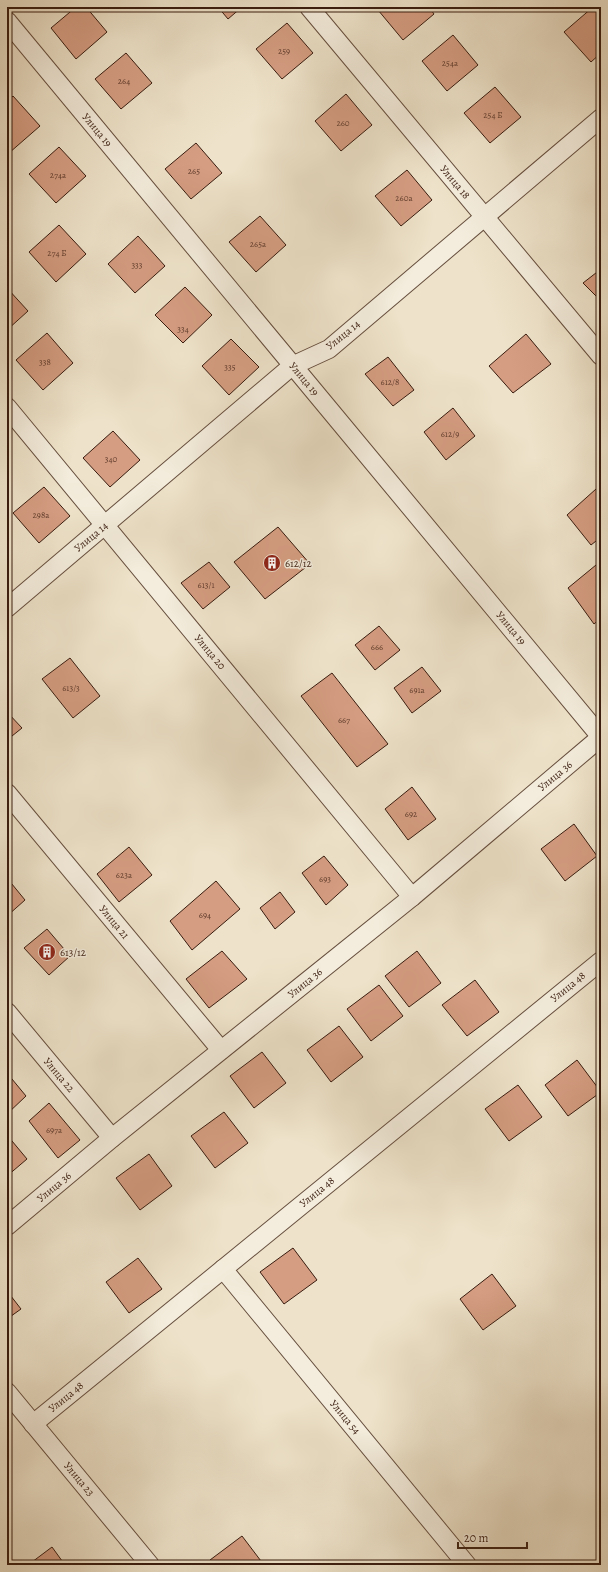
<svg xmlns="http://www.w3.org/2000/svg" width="608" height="1572" viewBox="0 0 608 1572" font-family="Alegreya,serif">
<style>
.building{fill:#d59d82;stroke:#391c0f}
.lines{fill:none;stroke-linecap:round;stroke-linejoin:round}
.minor-casing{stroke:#664e3e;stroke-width:20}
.minor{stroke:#f4eddd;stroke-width:18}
.labels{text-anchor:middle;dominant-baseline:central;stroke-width:3;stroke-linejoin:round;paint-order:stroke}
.number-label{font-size:9px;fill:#603c2c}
.street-label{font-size:11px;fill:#391c0f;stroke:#f4eddd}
.poi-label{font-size:11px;fill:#391c0f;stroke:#f4eddd;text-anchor:start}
</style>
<rect width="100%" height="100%" fill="#eee3ca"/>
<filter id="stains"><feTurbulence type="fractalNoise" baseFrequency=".005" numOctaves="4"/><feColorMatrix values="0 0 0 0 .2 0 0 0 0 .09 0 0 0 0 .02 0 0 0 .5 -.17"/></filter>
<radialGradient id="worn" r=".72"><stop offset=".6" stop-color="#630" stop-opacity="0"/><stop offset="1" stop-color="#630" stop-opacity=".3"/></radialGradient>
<!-- building -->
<g class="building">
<path d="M76 7H86L107 32 76 59 51 28Z"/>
<path d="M218 7H242L228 19Z"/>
<path d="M381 7H429L434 14 403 40 378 10Z"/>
<path d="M593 7H596L601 12V53L591 62 564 32Z"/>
<path d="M287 23 313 53 282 79 256 49Z"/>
<path d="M453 35 478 65 447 91 422 61Z"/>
<path d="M126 53 152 83 121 109 95 79Z"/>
<path d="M495 87 521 117 490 143 464 113Z"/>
<path d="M346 94 372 125 341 151 315 121Z"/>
<path d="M13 96 40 126 9 153 7 150V102Z"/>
<path d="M196 143 222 173 191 199 165 169Z"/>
<path d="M59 147 86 176 56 203 29 174Z"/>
<path d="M407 170 432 200 401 226 375 196Z"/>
<path d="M260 216 286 245 256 272 229 242Z"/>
<path d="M59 225 86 254 56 282 29 252Z"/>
<path d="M138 236 165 266 135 293 108 264Z"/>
<path d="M601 269V301L583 283Z"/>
<path d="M185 287 212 315 183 343 155 315Z"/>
<path d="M7 288 28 311 7 330Z"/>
<path d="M47 333 73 363 43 390 16 360Z"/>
<path d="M526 334 551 364 513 393 489 366Z"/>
<path d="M231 339 259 367 229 395 202 366Z"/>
<path d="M388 357 414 390 393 406 365 374Z"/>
<path d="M453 408 475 436 446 460 424 432Z"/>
<path d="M113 431 140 460 110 487 83 458Z"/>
<path d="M44 487 70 516 39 543 13 513Z"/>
<path d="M596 489 601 495V537L591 545 567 515Z"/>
<path d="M278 527 310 564 265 599 234 562Z"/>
<path d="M209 562 230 587 203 609 181 583Z"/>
<path d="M596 565 601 571V618L594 624 568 588Z"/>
<path d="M379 626 400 650 375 670 355 645Z"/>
<path d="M70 658 100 696 73 718 42 679Z"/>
<path d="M422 667 441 691 412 713 394 688Z"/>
<path d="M332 673 388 744 357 767 301 696Z"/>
<path d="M7 712 22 728 7 740Z"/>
<path d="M412 787 436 819 408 840 385 809Z"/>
<path d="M574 824 597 856 565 881 541 849Z"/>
<path d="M129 847 152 875 119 902 97 874Z"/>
<path d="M324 856 348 885 326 905 302 873Z"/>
<path d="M7 878 25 900 7 916Z"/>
<path d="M216 881 240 909 192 950 170 921Z"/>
<path d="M280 892 295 912 275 929 260 908Z"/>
<path d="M47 929 70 956 49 975 24 948Z"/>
<path d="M222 951 247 979 209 1008 186 979Z"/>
<path d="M417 951 441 983 409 1007 385 976Z"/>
<path d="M475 980 499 1012 467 1036 442 1005Z"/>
<path d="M379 985 403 1016 371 1041 347 1009Z"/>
<path d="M339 1026 363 1057 331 1082 307 1050Z"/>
<path d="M262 1052 286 1083 254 1108 230 1076Z"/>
<path d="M577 1060 601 1092 568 1116 545 1085Z"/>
<path d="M7 1073 26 1096 7 1114Z"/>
<path d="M518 1085 542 1117 509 1141 485 1109Z"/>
<path d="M49 1103 80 1140 58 1158 29 1121Z"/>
<path d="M224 1112 248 1143 215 1168 191 1136Z"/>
<path d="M7 1135 27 1159 7 1176Z"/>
<path d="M149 1154 172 1186 140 1210 116 1178Z"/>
<path d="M293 1248 317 1280 284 1304 260 1272Z"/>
<path d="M138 1258 162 1289 129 1313 106 1282Z"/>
<path d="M492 1274 516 1306 483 1330 460 1299Z"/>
<path d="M7 1291 21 1309 7 1319Z"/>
<path d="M242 1536 264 1565H213L210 1560Z"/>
<path d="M52 1547 65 1565H28Z"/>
</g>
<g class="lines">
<!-- minor casing -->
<g class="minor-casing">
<g id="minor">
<path d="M309 7 601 356"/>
<path d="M7 21 601 737"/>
<path d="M7 407 412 897"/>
<path d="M7 608 292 366 329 349 601 118"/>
<path d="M7 793 221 1050"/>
<path d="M7 1012 112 1138"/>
<path d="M7 1226 112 1138 412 897 601 737"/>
<path d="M223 1269 467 1565"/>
<path d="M7 1392 150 1565"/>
<path d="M33 1424 601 961"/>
</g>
</g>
<!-- minor -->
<use href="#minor" class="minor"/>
</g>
<!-- icons -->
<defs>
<g id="building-disc" transform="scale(0.9)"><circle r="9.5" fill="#8f2418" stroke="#f4eddd"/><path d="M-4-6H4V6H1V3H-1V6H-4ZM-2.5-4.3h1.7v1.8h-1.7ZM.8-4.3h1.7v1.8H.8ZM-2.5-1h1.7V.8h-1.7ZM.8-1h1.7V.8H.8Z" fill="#fff"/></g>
</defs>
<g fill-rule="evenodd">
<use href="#building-disc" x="272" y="563"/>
<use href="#building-disc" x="47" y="952"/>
</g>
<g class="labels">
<!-- number labels -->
<g class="number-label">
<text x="284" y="51">259</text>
<text x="450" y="63">254а</text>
<text x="124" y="81">264</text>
<text x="493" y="115">254 Б</text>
<text x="343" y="123">260</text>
<text x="194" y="171">265</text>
<text x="58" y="175">274а</text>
<text x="404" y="198">260а</text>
<text x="258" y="244">265а</text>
<text x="57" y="253">274 Б</text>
<text x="137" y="265">333</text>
<text x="183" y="329">334</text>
<text x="45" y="362">338</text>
<text x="230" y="367">335</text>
<text x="390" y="382">612/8</text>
<text x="450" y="434">612/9</text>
<text x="111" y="459">340</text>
<text x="41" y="515">298а</text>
<text x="206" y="585">613/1</text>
<text x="377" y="647">666</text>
<text x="71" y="688">613/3</text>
<text x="417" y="690">691а</text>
<text x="344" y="720">667</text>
<text x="411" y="814">692</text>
<text x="124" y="875">623а</text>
<text x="325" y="879">693</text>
<text x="205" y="915">694</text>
<text x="54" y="1130">697а</text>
</g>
<!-- street labels -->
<g class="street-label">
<text transform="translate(97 130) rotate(50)">Улица 19</text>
<text transform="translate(455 182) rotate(50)">Улица 18</text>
<text transform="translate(343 335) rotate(-39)">Улица 14</text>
<text transform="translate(304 379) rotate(50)">Улица 19</text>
<text transform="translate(91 537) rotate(-40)">Улица 14</text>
<text transform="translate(511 628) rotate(50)">Улица 19</text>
<text transform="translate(210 652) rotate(50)">Улица 20</text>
<text transform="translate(555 776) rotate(-40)">Улица 36</text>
<text transform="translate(114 922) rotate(50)">Улица 21</text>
<text transform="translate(305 983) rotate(-39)">Улица 36</text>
<text transform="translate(568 987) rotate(-39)">Улица 48</text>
<text transform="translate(59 1075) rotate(50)">Улица 22</text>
<text transform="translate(54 1187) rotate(-40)">Улица 36</text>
<text transform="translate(317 1192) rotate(-39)">Улица 48</text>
<text transform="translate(66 1397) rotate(-39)">Улица 48</text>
<text transform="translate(345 1417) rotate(50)">Улица 54</text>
<text transform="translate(79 1479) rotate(50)">Улица 23</text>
</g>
<!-- poi labels -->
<g class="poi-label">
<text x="285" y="563">612/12</text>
<text x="60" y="952">613/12</text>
</g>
</g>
<!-- margin -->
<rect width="608" height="1572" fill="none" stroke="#eee3ca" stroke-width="24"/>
<rect x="8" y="8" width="592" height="1556" fill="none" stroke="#391c0f" stroke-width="2"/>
<rect x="12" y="12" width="584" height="1548" fill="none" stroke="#391c0f"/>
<!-- scale -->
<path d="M458 1542v6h69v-6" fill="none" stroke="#391c0f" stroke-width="2"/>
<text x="464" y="1542" font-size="12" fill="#391c0f" stroke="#f4eddd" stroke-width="3" paint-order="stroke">20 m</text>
<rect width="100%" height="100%" filter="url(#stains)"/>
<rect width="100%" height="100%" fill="url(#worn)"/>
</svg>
